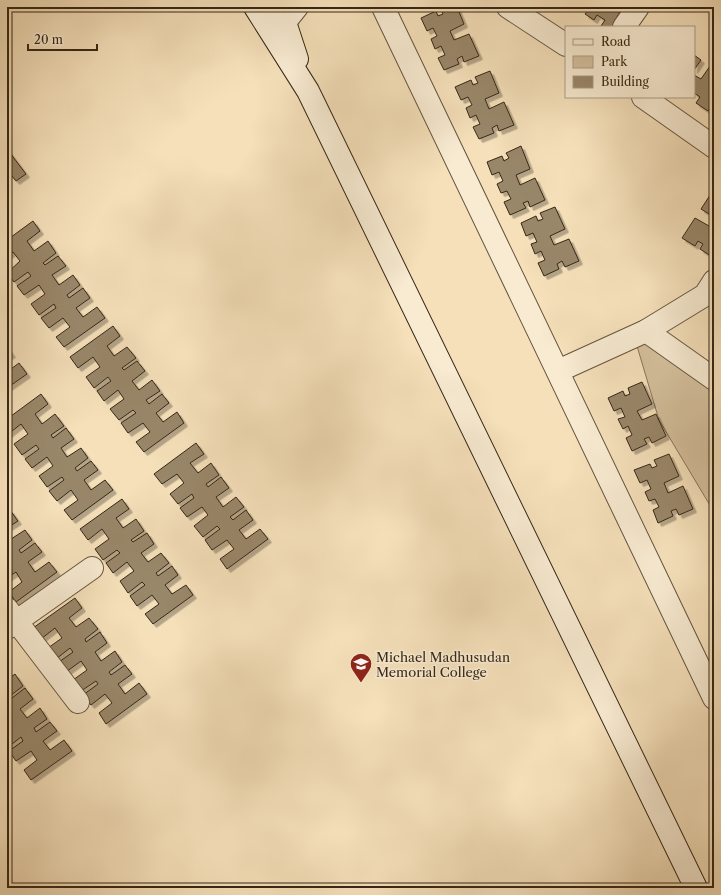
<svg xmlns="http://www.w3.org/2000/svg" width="721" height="895" viewBox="0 0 721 895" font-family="'Libre Caslon Text',serif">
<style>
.green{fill:#d5c19e;stroke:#86745a}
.building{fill:#99876b;stroke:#362716;filter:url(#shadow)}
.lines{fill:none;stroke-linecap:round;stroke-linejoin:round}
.street-casing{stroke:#66553f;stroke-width:24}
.secondary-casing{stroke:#362716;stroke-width:24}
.street{stroke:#f8ebd2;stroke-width:22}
.secondary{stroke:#f8ebd2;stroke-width:22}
.labels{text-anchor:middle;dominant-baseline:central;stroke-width:3;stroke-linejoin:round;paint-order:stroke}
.poi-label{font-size:13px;fill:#362716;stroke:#f8ebd2;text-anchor:start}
</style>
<defs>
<filter id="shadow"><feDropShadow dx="3.5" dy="3.5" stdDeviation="0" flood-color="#0004"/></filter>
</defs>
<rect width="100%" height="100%" fill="#f5e0ba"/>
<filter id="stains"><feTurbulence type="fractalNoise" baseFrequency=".005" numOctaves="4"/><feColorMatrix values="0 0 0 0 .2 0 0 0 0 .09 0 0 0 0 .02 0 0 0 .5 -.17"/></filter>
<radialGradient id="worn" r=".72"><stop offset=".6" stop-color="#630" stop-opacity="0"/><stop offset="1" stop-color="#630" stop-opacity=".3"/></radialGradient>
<!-- green -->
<path class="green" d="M634 336 714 387V512L659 420Z"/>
<!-- building -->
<g class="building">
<path d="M443 7H457L464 24 450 31 454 40 469 34 479 56 464 62 462 56 457 59 459 64 444 70 438 58 445 55 441 46 435 49 431 39 437 36 433 28 427 31 421 18 436 11 438 16 443 14 440 8Z"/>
<path d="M585 7H631L625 15 620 12 617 17 622 19 617 27H603L601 26 605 20 597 15 594 20 585 14 589 9Z"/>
<path d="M694 55 701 60 694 70Z"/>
<path d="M710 66 714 69V102L708 111 696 103 700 97 694 93V75L701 79Z"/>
<path d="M490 71 499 93 485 99 489 109 504 102 514 125 499 131 497 125 492 128 494 133 479 139 473 127 480 124 476 115 470 118 466 108 472 105 468 97 461 100 455 87 471 80 473 85 478 83 475 77Z"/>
<path d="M521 146 530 169 516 175 520 185 535 178 545 200 530 207 528 201 523 203 526 208 510 215 504 202 511 199 507 191 501 193 497 184 503 181 499 172 492 175 487 162 502 156 504 161 509 158 506 153Z"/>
<path d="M7 149 26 174 16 181 7 170Z"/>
<path d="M714 189V217L701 209Z"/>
<path d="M555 207 565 229 550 236 554 245 569 239 579 261 565 267 562 261 557 264 559 269 544 276 538 263 545 260 541 251 535 254 531 244 537 242 533 233 526 236 521 223 536 216 538 221 543 219 540 213Z"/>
<path d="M695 218 709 226 714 219V258L700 249 703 244 698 241 695 246 682 238Z"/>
<path d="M33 221 40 231 27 241 34 251 48 241 56 253 43 263 45 265 58 256 66 266 52 275 59 285 73 275 80 285 67 295 69 298 83 288 90 298 76 308 83 317 97 307 105 318 64 347 56 337 70 327 63 318 49 328 41 318 56 308 54 304 39 315 31 304 45 294 39 285 24 295 17 286 31 276 28 272 14 282 7 273 20 261 13 252 7 256V240Z"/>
<path d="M113 326 120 336 107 346 114 356 127 347 136 358 122 368 124 370 137 361 145 371 132 381 139 390 152 380 160 391 146 400 149 404 162 394 169 403 156 413 163 422 177 412 184 423 144 452 136 442 150 432 143 423 128 433 121 423 136 413 133 410 119 420 110 409 124 399 118 390 104 401 97 391 111 381 108 377 94 388 86 377 100 367 93 357 78 368 70 357Z"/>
<path d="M7 347 12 354 7 357Z"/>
<path d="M19 363 27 374 7 388V372Z"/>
<path d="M642 382 652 404 637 411 642 420 656 414 666 436 652 443 649 437 644 439 647 444 632 451 626 438 632 435 628 426 623 429 618 419 625 417 621 408 614 411 608 398 623 391 625 396 630 394 628 388Z"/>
<path d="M41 394 48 404 35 414 42 424 55 414 64 426 51 435 53 438 66 428 74 439 61 448 67 457 81 448 88 458 75 468 77 471 91 461 98 470 84 480 91 490 105 480 113 490 72 520 64 510 78 500 71 490 57 501 49 491 64 480 62 477 47 487 39 476 53 466 47 457 32 468 25 459 39 449 36 445 22 455 14 444 28 434 21 424 7 435V419Z"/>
<path d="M196 443 204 454 190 463 198 473 211 463 219 475 206 484 208 487 221 477 229 488 216 497 223 507 236 497 244 507 230 517 233 520 246 510 253 520 239 530 246 539 260 529 268 539 227 569 220 559 234 549 227 540 212 550 205 540 220 529 217 526 203 537 194 526 208 515 202 507 187 517 180 508 194 498 192 494 178 504 170 494 184 483 177 474 162 484 154 474Z"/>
<path d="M669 454 679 476 664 483 668 493 683 486 693 509 679 515 676 509 671 511 673 516 658 523 653 510 659 507 655 499 649 501 645 492 651 489 647 480 640 483 634 470 650 464 652 468 657 466 654 460Z"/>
<path d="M122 499 129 509 116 518 123 528 136 519 144 531 131 540 133 542 147 533 154 544 141 553 148 562 161 553 169 563 156 573 158 576 172 566 178 575 165 585 172 594 186 585 193 595 153 624 145 614 159 604 152 595 137 606 130 596 145 585 142 582 128 593 120 581 134 571 127 562 113 573 106 563 120 553 117 550 103 560 95 549 109 539 102 529 88 540 80 529Z"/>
<path d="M10 510 18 521 7 528V512Z"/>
<path d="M25 530 32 540 19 550 21 553 35 543 42 552 28 562 35 572 49 562 57 572 16 602 9 592 22 582 16 572 7 578V534L11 539Z"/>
<path d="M75 598 82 608 69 618 76 627 89 618 98 629 85 639 86 642 100 632 107 643 95 652 101 661 115 651 122 662 109 672 111 675 125 665 132 674 118 684 125 694 139 683 147 694 106 724 99 713 112 703 105 694 91 705 83 695 98 684 96 681 81 691 73 680 87 670 81 661 66 672 59 662 73 652 70 648 56 659 48 648 62 638 55 628 41 639 33 628Z"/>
<path d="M15 674 23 686 10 696 12 698 25 688 33 699 20 709 27 718 40 708 47 719 34 728 36 732 50 722 57 731 43 741 50 750 64 740 72 751 31 780 24 770 37 760 31 751 16 761 9 751 23 741 21 737 7 748V730L12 727 7 720V680Z"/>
</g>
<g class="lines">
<!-- street casing -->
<g class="street-casing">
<g id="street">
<path d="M383 7 714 698"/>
<path d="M508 7 566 45"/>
<path d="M285 22 297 7"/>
<path d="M624 27 638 7"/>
<path d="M643 97 714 147"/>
<path d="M646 331 714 379"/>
<path d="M558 371 646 331 705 295 714 281"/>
<path d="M7 609 78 702"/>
<path d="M7 628 92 568"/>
</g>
</g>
<!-- secondary casing -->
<g class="secondary-casing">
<g id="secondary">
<path d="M255 7 308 91 696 888"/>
<path d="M280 7 297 59"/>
</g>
</g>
<!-- street -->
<use href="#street" class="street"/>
<!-- secondary -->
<use href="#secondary" class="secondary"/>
</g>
<!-- icons -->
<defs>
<g id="university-pin" transform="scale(1.15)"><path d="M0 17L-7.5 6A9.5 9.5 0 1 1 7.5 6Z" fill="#8f2418" stroke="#f8ebd2"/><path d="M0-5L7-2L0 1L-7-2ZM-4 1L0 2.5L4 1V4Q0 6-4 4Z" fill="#fff"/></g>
</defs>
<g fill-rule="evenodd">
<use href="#university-pin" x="361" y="664"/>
</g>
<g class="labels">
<!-- poi labels -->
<g class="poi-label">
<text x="376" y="657">Michael Madhusudan<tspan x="376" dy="15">Memorial College</tspan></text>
</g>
</g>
<!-- margin -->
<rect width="721" height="895" fill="none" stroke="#f5e0ba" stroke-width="24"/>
<rect x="8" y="8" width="705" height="879" fill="none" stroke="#362716" stroke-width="2"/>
<rect x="12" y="12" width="697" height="871" fill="none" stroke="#362716"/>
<!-- legend -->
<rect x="565" y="26" width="130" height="72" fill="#f8ebd2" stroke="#aa9d87"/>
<rect x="573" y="39" width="20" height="6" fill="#f8ebd2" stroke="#aa9d87"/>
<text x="601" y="46" font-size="12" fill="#362716">Road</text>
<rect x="573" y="56" width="20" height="12" fill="#d5c19e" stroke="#aa9d87"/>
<text x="601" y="66" font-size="12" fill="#362716">Park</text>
<rect x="573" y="76" width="20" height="12" fill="#99876b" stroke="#aa9d87"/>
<text x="601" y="86" font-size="12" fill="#362716">Building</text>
<!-- scale -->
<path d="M28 44v6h69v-6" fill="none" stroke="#362716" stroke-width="2"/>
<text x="34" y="44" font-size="12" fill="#362716" stroke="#f8ebd2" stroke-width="3" paint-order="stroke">20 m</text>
<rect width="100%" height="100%" filter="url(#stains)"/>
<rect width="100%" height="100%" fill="url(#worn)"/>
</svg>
